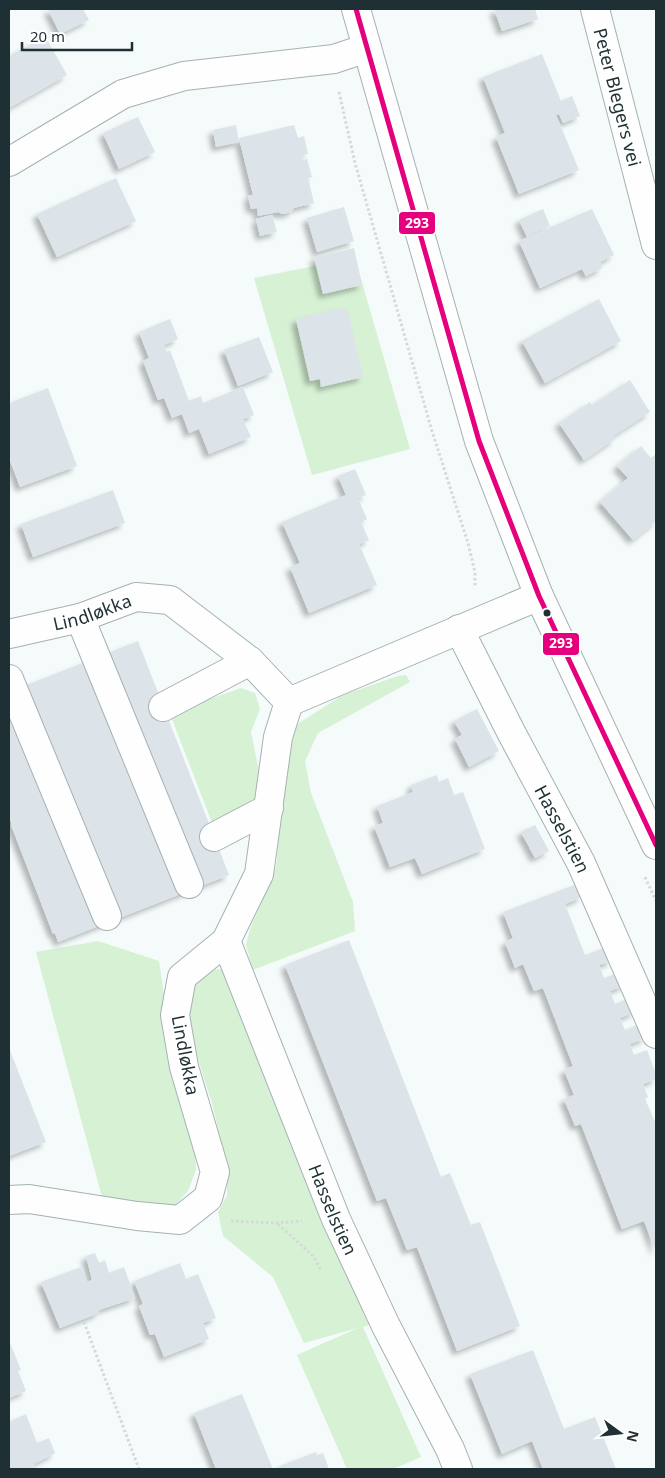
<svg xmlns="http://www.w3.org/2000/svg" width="665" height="1478" viewBox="0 0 665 1478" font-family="'Noto Sans',sans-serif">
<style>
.green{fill:#d6f1d4}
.building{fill:#dce4e9;filter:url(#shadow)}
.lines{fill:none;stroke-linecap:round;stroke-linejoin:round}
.minor-casing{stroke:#a6b1b2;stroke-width:30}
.path{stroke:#d6d9d9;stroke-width:3;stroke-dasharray:2.5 2.5;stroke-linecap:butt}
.minor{stroke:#fefefe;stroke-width:28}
.bus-1-casing{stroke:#fff;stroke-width:9}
.bus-1{stroke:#e5007d;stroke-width:5}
.bus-dot{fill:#1e3033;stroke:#fff;stroke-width:2}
.labels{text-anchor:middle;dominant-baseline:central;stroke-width:4;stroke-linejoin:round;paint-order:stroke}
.street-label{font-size:18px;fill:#1e3033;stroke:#fff}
.line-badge{stroke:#fff;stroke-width:2}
.badge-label{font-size:14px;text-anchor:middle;font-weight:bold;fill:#fff}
</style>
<defs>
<filter id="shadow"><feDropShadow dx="-4.5" dy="4.5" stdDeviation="2.5" flood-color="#0004"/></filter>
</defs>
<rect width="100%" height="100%" fill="#f5fafa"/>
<!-- green -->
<g class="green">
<path d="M355 258 410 449 312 475 254 278Z"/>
<path d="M406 675 410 682 318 733 305 761 311 793 353 902 355 931 253 970 246 945 250 929 275 870 277 860 279 805 285 751 299 723 343 695 398 676Z"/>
<path d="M241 688 255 693 260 709 251 732 260 776 254 799 240 810 214 828 172 719 199 703Z"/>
<path d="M98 941 159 961 175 1067 195 1134 196 1170 188 1191 173 1207 102 1197 36 952Z"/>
<path d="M221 969 230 977 372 1324 363 1327 421 1457 393 1469H347L297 1355 358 1328 304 1343 273 1277 223 1236 218 1212 227 1196V1182L225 1157 212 1103 186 1022 194 980 207 970Z"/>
</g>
<!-- building -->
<g class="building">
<path d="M48 9H83L89 20 60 34Z"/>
<path d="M494 9H535L538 19 502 31Z"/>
<path d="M45 36 67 75 9 108V56Z"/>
<path d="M542 54 561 101 572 96 580 116 563 123 559 114 556 115 579 170 519 194 496 137 505 133 483 77Z"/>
<path d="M138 117 155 152 119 169 103 133Z"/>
<path d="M236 125 239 142 216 147 213 130Z"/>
<path d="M294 125 298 138 304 136 308 154 302 155 303 160 307 159 312 177 308 178 314 203 294 208 291 212 282 214 278 212 258 216 257 208 251 209 248 196 253 195 239 138Z"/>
<path d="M116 178 136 221 57 257 37 214Z"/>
<path d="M344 207 354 241 317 252 307 218Z"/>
<path d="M543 209 550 226 527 237 519 220Z"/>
<path d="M592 209 614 255 600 262 602 268 586 276 582 269 540 288 519 241Z"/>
<path d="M272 215 277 232 260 236 256 219Z"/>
<path d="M354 248 362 285 323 294 314 257Z"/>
<path d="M599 299 621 341 545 383 522 341Z"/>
<path d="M347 307 363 377 321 387 320 379 310 381 296 319Z"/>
<path d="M170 319 178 339 164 345 167 352 170 350 189 401 201 396 203 403 243 387 254 415 243 419 251 437 209 454 199 429 189 433 182 414 172 418 164 398 158 400 143 361 149 358 139 332Z"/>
<path d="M259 337 273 372 238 386 224 350Z"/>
<path d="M630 380 650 412 613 436 615 439 584 460 559 423 590 402 592 405Z"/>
<path d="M48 388 77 466 20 487 9 458V403Z"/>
<path d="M641 446 651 458 656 454V521L633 540 600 502 628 478 617 466Z"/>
<path d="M355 469 366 495 358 498 367 519 361 522 369 540 359 544 377 585 309 613 290 567 300 563 282 522 346 495 338 476Z"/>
<path d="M113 490 125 523 33 557 21 524Z"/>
<path d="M138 641 229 875 58 942 55 933 53 934 11 825H12L9 816V692Z"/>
<path d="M477 709 499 751 469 767 455 739 462 735 454 721Z"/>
<path d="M437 775 439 782 448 778 454 795 463 792 485 849 422 874 415 858 390 867 374 826 383 823 377 806 413 792 411 785Z"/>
<path d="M535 825 549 851 535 858 521 832Z"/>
<path d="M577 884 582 897 565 904 585 955 606 947 612 961 599 965 604 978 620 972 625 985 610 991 615 1004 629 998 635 1012 620 1018 625 1030 640 1024 646 1038 630 1044 634 1055 647 1050 656 1074V1079L643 1084 648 1097 645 1099 656 1124V1252L644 1221 622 1229 581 1124 575 1126 564 1099 574 1095 564 1070 573 1066 543 988 534 991 523 964 515 968 505 942 513 938 503 912Z"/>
<path d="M349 940 441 1177 450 1173 471 1225 480 1222 520 1326 457 1351 417 1247 407 1250 386 1198 377 1201 285 965Z"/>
<path d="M9 1048 46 1142 9 1156Z"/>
<path d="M95 1253 99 1263 105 1260 109 1273 124 1267 135 1298 102 1309 98 1311 99 1313 60 1328 41 1282 81 1267 87 1282 92 1280 86 1256Z"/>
<path d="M180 1263 186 1279 198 1274 216 1318 203 1323 209 1339 164 1357 155 1334 150 1335 139 1306 143 1304 134 1281Z"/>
<path d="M9 1340 21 1370 18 1371 26 1391 9 1398Z"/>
<path d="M533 1350 564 1429 595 1417 616 1469H543L532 1441 502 1454 470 1374Z"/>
<path d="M242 1394 273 1469H216L194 1413Z"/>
<path d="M26 1414 37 1443 49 1438 55 1453 34 1464 36 1469H9V1422Z"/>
<path d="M316 1452 317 1455 323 1453 329 1469H281L280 1466Z"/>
</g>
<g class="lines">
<!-- minor casing -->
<g class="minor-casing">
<g id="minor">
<path d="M356 9 479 441 539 596 656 845"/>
<path id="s1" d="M595 9 656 245"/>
<path d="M9 162 123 94 184 76 334 59 367 48"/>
<path d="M80 618 189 884"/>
<path id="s2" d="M459 629 511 732 581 863 656 1034"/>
<path id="s3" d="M9 634 80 618 136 597 170 600 250 661 289 702 539 596"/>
<path d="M9 679 107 916"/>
<path d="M163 707 250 661"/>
<path d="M214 837 269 808"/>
<path id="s4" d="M226 941 336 1219 386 1326 450 1449 458 1469"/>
<path d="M9 1200 29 1199 137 1216 180 1220 208 1198 215 1172 184 1067 175 1015 182 977 226 941 259 874 278 737 289 702"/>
</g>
</g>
<!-- path -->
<g class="path">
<path d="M339 92 355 163 432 431 468 543 475 572V587"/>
<path d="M645 877 656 901"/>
<path d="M231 1221 278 1223 302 1221"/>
<path d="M278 1224 313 1256 321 1270"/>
<path d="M84 1322 139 1469"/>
</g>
<!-- minor -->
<use href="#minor" class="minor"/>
<!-- bus-1 casing -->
<g class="bus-1-casing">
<path id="bus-1" d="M356 9 479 441 539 596 656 845"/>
</g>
<!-- bus-1 -->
<use href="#bus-1" class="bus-1"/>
</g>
<!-- markers -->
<circle class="bus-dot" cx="547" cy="613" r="4.5"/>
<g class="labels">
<!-- street labels -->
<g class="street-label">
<text stroke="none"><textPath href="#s1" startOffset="91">Peter Blegers vei</textPath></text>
<text stroke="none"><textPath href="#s3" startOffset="86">Lindløkka</textPath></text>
<text stroke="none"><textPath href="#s2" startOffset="225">Hasselstien</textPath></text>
<text transform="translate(186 1055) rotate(79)">Lindløkka</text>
<text stroke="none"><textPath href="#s4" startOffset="289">Hasselstien</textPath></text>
</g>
</g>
<g class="line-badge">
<rect x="398" y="211" width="38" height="24" rx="5" fill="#e5007d"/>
<rect x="542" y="632" width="38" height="24" rx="5" fill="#e5007d"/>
</g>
<g class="badge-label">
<text x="417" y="228">293</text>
<text x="561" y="648">293</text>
</g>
<!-- border -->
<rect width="665" height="1478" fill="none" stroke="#1e3033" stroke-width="20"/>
<!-- north arrow -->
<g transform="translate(620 1433) rotate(105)" stroke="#ffffff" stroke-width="4" paint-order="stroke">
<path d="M0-4L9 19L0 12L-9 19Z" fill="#1e3033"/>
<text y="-8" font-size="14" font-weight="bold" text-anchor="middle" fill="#1e3033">N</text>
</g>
<!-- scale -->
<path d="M22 42v8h110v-8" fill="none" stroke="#1e3033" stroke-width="2.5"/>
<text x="30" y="42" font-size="15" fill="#1e3033" stroke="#ffffff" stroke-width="4" paint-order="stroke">20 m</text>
</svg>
